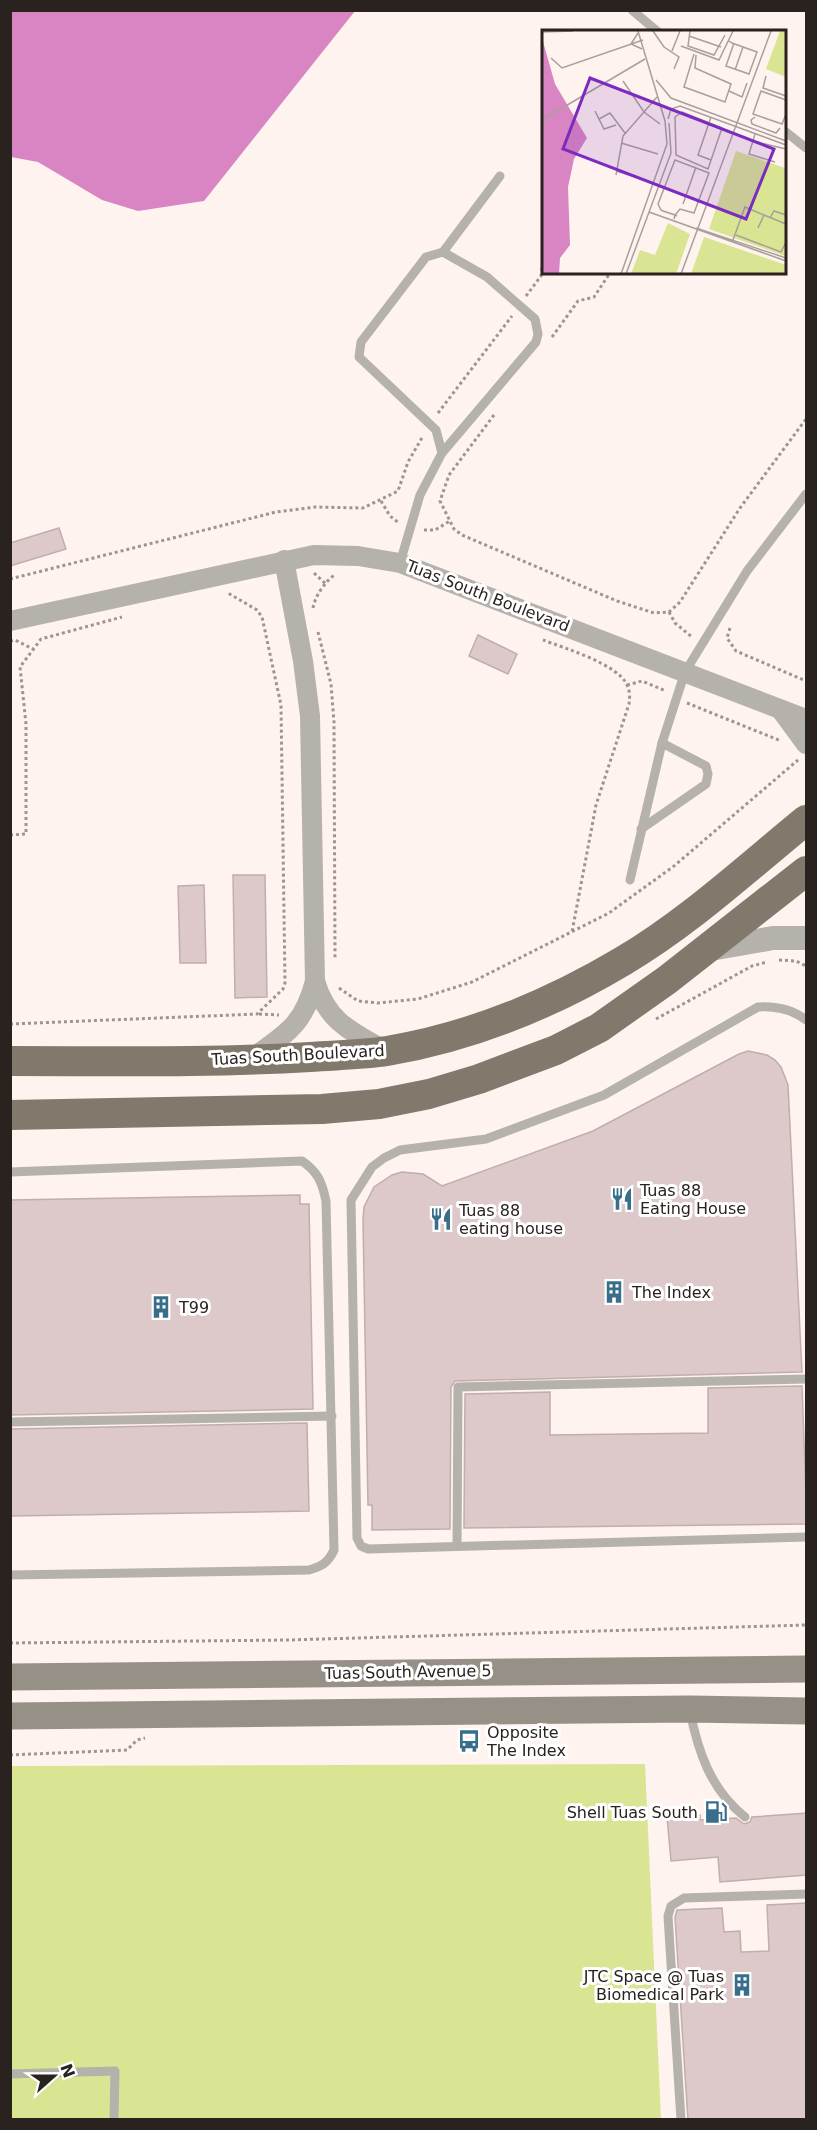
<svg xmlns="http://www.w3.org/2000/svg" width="817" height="2130" viewBox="0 0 817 2130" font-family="'DejaVu Sans',sans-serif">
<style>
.green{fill:#d9e592}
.water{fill:#d985c3}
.building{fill:#ddc8ca;stroke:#c1adaf;stroke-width:1.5}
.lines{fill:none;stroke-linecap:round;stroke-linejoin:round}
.path{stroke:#9e9591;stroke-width:3;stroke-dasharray:3 3;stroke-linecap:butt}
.service{stroke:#b5b1ab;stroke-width:9}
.minor{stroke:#b5b1ab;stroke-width:20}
.tertiary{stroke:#b5b1ab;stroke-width:24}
.secondary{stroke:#969086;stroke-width:27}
.primary{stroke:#80796c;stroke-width:30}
.labels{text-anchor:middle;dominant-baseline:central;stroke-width:6;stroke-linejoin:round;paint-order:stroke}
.street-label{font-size:16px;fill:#29221f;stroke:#fff}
.poi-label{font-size:16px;fill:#29221f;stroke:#fff;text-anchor:start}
.inset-road{fill:none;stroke:#a99f9b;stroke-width:1.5}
.view{fill:#7b2cbf;fill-opacity:0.15;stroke:#7b2cbf;stroke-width:3}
.inset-edge{fill:none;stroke:#29221f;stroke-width:3}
</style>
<rect width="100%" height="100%" fill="#fef3ee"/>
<!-- green -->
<path class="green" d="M645 1764 661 2119H11L10 1766Z"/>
<!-- water -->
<path class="water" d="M10 11 11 10 355 11 204 201 138 211 102 200 38 162 11 157Z"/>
<!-- building -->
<g class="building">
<path d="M59 528 66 549 10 566V543Z"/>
<path d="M478 635 517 654 508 674 469 656Z"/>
<path d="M233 875H265L267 997 235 998Z"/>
<path d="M204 885 206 963H180L178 886Z"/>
<path d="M748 1051 767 1055 775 1060 781 1067 788 1085 802 1372 455 1381 451 1387 450 1529 372 1530V1505H368L363 1220 364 1207 374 1187 392 1175 402 1172 423 1174 442 1186 593 1131 739 1054Z"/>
<path d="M300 1195V1204H309L313 1409 10 1415V1200Z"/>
<path d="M802 1386 807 1524 464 1528 465 1394 550 1392V1435L708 1433V1388Z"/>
<path d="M307 1423 309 1511 10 1516V1429Z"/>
<path d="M807 1813V1875L720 1882 718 1857 671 1861 667 1817 700 1815V1820L736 1818 744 1824 750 1822 752 1817Z"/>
<path d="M807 1903V2120H688L675 1917 677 1910 722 1908 724 1932 740 1931 741 1952 769 1951 767 1905Z"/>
</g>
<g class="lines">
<!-- path -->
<g class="path">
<path d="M526 296 541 276 544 254"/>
<path d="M552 337 578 301 594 297 610 273"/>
<path d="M438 413 512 316"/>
<path d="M494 415 449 475 440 501 454 529 462 535 617 601 654 613 669 612 680 602 740 508 806 419"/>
<path d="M381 501 390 516 399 523"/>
<path d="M424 530H435L450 521"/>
<path d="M314 573 326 584"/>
<path d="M10 579 276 512 316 507 363 508 398 491 408 462 423 436"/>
<path d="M313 608C315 596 326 580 336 574"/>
<path d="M669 612 675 623 692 637"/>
<path d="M730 628 727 638 736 651 806 681"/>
<path d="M318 632 331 684 334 722 335 959"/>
<path d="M543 640C564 648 618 664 627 685 630 691 630 698 629 704L596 805 572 932"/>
<path d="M10 641 15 640 33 649"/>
<path d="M627 685 642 681 666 691"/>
<path d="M687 703 781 741"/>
<path d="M10 835 26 834V724L20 667 41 639 122 617"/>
<path d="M779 960 796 961 806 966"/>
<path d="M339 988 358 1001 378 1003 418 999 472 982 609 913 674 866 798 760"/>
<path d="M259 1014 279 1015"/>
<path d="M656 1019 752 966 767 962"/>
<path d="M10 1024 257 1014 283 989 285 983 281 705 262 617 257 610 228 593"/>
<path d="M10 1643 288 1640 806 1625"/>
<path d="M10 1755 127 1750 137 1740 145 1738"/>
</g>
<!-- service -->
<g class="service">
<path d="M632 10 658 32"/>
<path d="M786 132 806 148"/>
<path d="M443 252 500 176"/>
<path d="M400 563 420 495 442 453 536 342 538 334 535 319 487 277 443 252 426 257 361 342 359 357 436 430 442 453"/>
<path d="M641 829 706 784 708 774 706 766 662 743"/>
<path d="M630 880 662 743 685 672 747 571 806 494"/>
<path d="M806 1020C792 1009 776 1006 758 1007L604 1095 486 1139 400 1150 384 1158 372 1167 351 1200 357 1538 361 1546 368 1549 806 1537"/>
<path d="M10 1172 302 1161C318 1172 322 1182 326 1201L334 1550C328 1563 322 1566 309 1570L10 1575"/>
<path d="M10 1422 332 1416"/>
<path d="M457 1546 458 1387 806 1379"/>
<path d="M690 1711C698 1752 711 1790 745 1817"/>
<path d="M10 2074 115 2071 114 2120"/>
<path d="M681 2120 668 1916 671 1906 684 1898 806 1894"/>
</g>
<!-- minor -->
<g class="minor">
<path d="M10 621 314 555 358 556 400 563 806 719"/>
<path d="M781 710 806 744"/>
<path d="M315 981C327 1022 352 1032 386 1051"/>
<path d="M251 1059C286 1034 304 1025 315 981L310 716 303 661 284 560"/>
</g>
<!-- tertiary -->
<path class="tertiary" d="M705 950 773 938H806"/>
<!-- secondary -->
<g class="secondary">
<path d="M10 1677 806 1669"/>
<path d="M10 1716 690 1709 806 1711"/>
</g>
<!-- primary -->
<g class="primary">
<path d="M10 1061C110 1061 210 1063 310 1057 335 1055 362 1055 387 1051 470 1037 551 1004 623 961 689 922 747 868 806 820"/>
<path d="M10 1115 322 1109 379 1104 429 1094 479 1079 556 1050 599 1028 667 980 806 871"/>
</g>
</g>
<!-- icons -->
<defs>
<g id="restaurant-bare" transform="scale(1.8)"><path d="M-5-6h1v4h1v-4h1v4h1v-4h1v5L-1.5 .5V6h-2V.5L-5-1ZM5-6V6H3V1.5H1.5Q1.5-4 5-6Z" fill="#396e8a" stroke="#fff" stroke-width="2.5" paint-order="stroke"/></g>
<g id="building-bare" transform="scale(1.8)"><path d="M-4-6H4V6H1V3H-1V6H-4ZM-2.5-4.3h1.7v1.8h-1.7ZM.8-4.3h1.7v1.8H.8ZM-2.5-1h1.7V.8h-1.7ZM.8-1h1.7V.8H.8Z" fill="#396e8a" stroke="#fff" stroke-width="2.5" paint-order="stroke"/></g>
<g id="bus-bare" transform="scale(1.8)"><path d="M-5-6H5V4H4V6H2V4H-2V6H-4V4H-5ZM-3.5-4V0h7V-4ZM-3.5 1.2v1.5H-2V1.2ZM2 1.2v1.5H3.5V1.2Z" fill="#396e8a" stroke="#fff" stroke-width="2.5" paint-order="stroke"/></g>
<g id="fuel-bare" transform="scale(1.8)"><path d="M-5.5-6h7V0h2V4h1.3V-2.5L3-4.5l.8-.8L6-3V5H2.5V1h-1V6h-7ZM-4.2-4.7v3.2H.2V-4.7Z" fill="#396e8a" stroke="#fff" stroke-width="2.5" paint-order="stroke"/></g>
</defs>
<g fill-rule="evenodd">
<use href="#restaurant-bare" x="622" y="1199"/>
<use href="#restaurant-bare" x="441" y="1219"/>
<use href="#building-bare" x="614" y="1292"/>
<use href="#building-bare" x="161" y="1307"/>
<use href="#bus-bare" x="469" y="1741"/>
<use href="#fuel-bare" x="716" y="1812"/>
<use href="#building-bare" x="742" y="1985"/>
</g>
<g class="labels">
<!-- street labels -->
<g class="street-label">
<text transform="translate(488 596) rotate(21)">Tuas South Boulevard</text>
<text transform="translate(298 1055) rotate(-3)">Tuas South Boulevard</text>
<text transform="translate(408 1672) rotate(-1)">Tuas South Avenue 5</text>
</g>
<!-- poi labels -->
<g class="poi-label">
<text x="640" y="1190">Tuas 88<tspan x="640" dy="18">Eating House</tspan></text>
<text x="459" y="1210">Tuas 88<tspan x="459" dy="18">eating house</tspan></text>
<text x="632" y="1292">The Index</text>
<text x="179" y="1307">T99</text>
<text x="487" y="1732">Opposite<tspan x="487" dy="18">The Index</tspan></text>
<text x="698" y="1812" text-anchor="end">Shell Tuas South</text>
<text x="724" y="1976" text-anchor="end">JTC Space @ Tuas<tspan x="724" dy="18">Biomedical Park</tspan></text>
</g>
</g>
<!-- overview -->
<g transform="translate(542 30)">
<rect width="244" height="244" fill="#fef3ee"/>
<path d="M238 1H244V47L224 39ZM194 121 243 138 244 134 243 226 167 199ZM126 193 148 204 134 244H89L98 220 113 225ZM162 207 244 235V244H149Z" fill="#d9e592"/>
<path d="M0 8 13 54 45 108 32 129 26 157 28 215 18 228 17 244H0Z" fill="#d985c3"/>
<path class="inset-road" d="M111 1 122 17 137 27 132 39M148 1 146 16 172 25 183 5M0 2 31 1M96 3 89 14 100 19M147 6 179 17M187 11 190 13 215 22 207 44 184 36 192 13M139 16 177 30 191 1M130 21 138 1M152 24 142 57 183 72 189 54 153 38 154 25M9 28 20 38 101 10M193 40 201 17M224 46 221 58 244 66M114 50 129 68 244 111M81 51 102 82 118 94M187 61 200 67 205 53M244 70 219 61 211 84 240 94 244 84M53 81 62 99 74 95M140 82 180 98 166 139 134 125 133 87ZM169 87 156 125 169 130M213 87 209 90 210 94 234 103 238 98M57 89 68 83 83 103M126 89 129 79 138 76 244 115M0 90 103 29M213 104 207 124 233 132M207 110 244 119M79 113 116 124M74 141 97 148M74 145 81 106 115 67M141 174 154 137M107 182 244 231M228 188 232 181 244 185M132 189 133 185 138 179 152 183 167 143 133 130 116 174 119 180 121 181 133 185 135 186M154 198 244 228M216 198 222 185 244 194M194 205 239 222 244 212M191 210 203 177 222 185M79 244 125 114 123 91 96 1M84 244 129 123 127 93M139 244 229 1"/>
<path class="view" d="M48 48 232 119 204 189 21 119Z"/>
<rect width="244" height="244" class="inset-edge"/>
</g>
<!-- border -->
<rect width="817" height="2130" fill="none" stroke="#29221f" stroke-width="24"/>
<!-- north arrow -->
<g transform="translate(54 2076) rotate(69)" stroke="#ffffff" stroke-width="4.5" paint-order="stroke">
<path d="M0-4.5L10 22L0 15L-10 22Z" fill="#29221f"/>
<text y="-9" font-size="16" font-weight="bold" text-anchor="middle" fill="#29221f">N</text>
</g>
</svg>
